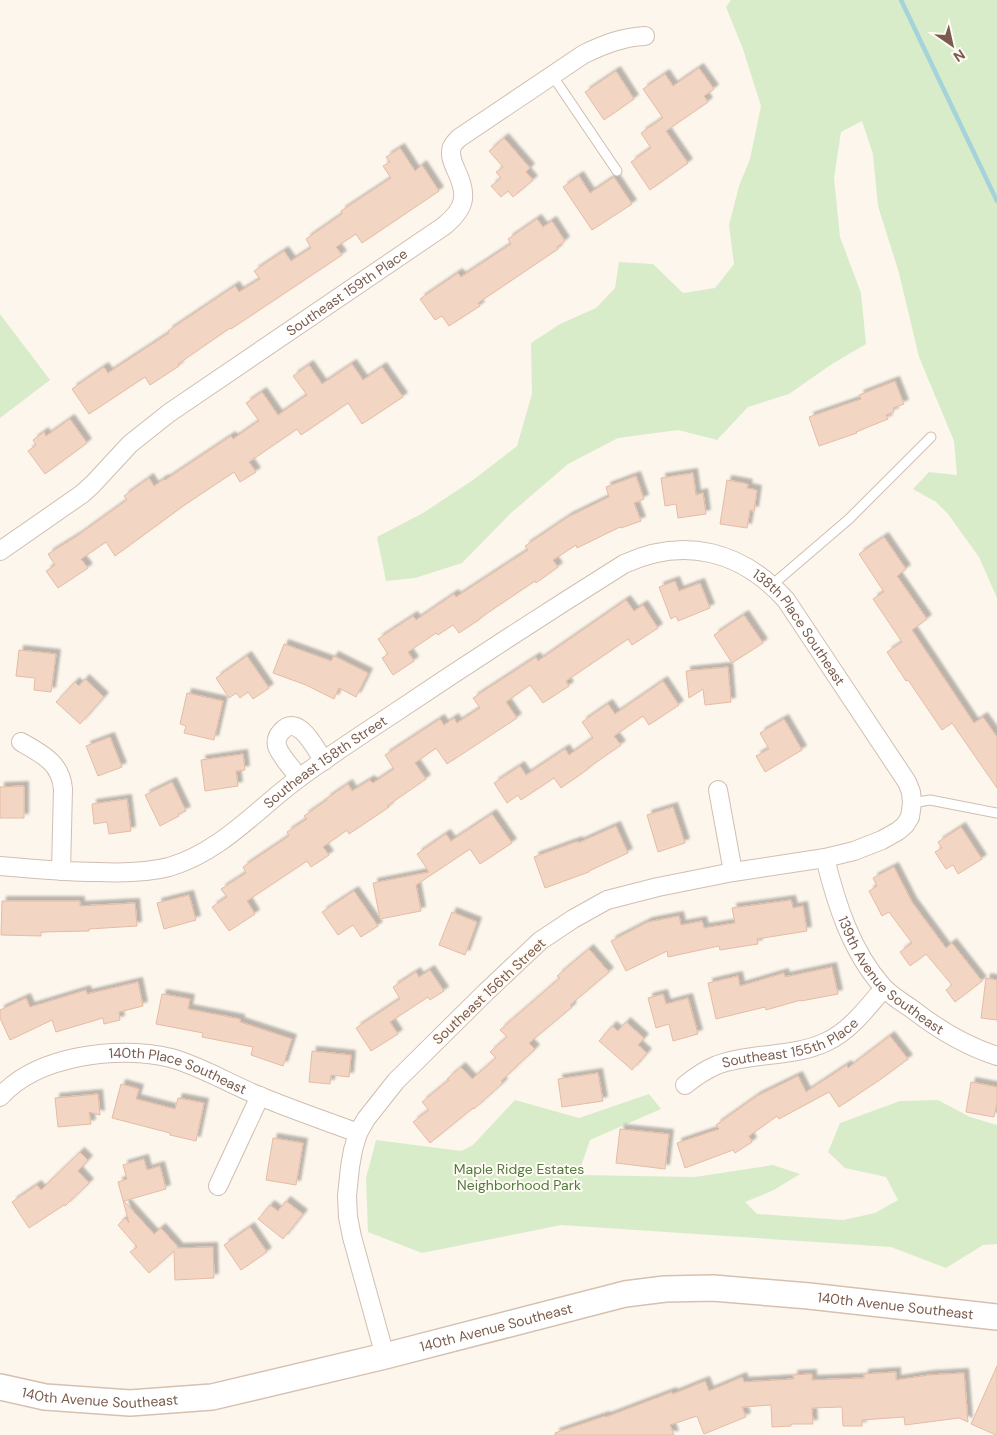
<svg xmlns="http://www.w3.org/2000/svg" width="997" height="1435" viewBox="0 0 997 1435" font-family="'DM Sans',sans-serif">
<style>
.green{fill:#d8ecc9}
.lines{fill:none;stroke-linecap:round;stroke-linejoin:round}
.stream{stroke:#a5d3da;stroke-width:4.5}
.building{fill:#f3d5c3;stroke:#e6bba3;filter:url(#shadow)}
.service-casing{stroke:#d1beb0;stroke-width:11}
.minor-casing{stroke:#d1beb0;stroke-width:20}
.secondary-casing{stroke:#d6c0b0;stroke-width:28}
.service{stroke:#fff;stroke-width:9}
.minor{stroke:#fff;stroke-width:18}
.secondary{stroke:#fff;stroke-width:25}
.labels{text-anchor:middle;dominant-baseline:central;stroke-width:4;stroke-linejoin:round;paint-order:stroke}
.street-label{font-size:14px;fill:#7a5c4d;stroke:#fffaf3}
.park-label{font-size:14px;fill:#537a41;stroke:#fffaf3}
</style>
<defs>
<filter id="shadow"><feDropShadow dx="4.5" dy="-4.5" stdDeviation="1" flood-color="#0004"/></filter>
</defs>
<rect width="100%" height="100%" fill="#fdf6ec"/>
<!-- green -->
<g class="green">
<path d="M731 0H997V598L979 557 948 514 936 502 913 489 929 472 957 475 954 441 919 357 899 273 878 206 873 154 862 121 841 132 834 178 840 237 861 293 866 344 832 364 789 394 748 407 717 440 678 430 618 438 568 464 511 513 462 563 415 578 386 581 377 537 423 513 473 480 517 446 532 394 531 343 560 324 596 308 615 288 619 262 653 264 683 293 715 288 734 264 729 225 739 186 750 159 761 106 743 49 726 7Z"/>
<path d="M0 314 50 380 0 418Z"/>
<path d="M649 1094 661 1109 590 1140 578 1175 695 1177 773 1165 800 1174 774 1190 745 1202 757 1214 843 1220 875 1213 898 1200 886 1177 845 1168 828 1152 840 1123 900 1101 938 1100 970 1117 997 1125V1244L983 1245 946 1268 891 1247 561 1225 422 1253 368 1232 366 1178 376 1140 461 1151 473 1145 515 1100 579 1118Z"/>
</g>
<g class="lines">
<!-- stream -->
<path class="stream" d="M901 0 997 201"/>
</g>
<!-- building -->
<g class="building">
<path d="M699 68 714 89 704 96 708 102 666 131 688 163 650 190 631 162 651 148 641 133 663 118 643 89 665 74 673 86Z"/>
<path d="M616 71 634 99 604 120 585 92Z"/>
<path d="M504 138 530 168 526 172 533 180 513 197 508 191 501 197 491 186 501 178 496 172 503 167 489 151Z"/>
<path d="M400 148 415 171 422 165 439 191 362 243 356 234 336 247 342 255 231 329 230 328 178 364 179 366 150 385 145 377 89 414 72 389 104 367 108 373 169 333 168 331 235 286 239 292 260 279 254 271 284 251 291 261 311 248 306 239 342 214 341 211 391 178 383 166 390 162 386 157Z"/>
<path d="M579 176 590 193 614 177 632 204 592 230 563 187Z"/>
<path d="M537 219 543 227 552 221 565 241 557 247 558 249 478 303 480 306 449 326 442 316 435 320 420 299 458 273 461 277 511 244 508 239Z"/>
<path d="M352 364 363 380 382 367 403 397 362 424 348 403 301 435 297 429 249 462 256 472 240 482 234 472 183 506 115 556 106 542 81 559 88 568 58 588 46 571 55 565 48 554 77 536 127 500 124 496 149 478 154 486 164 479 165 480 231 436 233 439 259 421 246 403 262 392 278 415 307 395 293 376 309 365 322 384Z"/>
<path d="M895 381 904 404 893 408 894 412 886 415 888 419 856 432 857 433 819 446 809 417 861 399 859 395Z"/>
<path d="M70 419 87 443 45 474 28 451 36 445 33 440 44 432 46 436Z"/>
<path d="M693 473 696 495 703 493 706 514 678 518 676 504 665 506 661 478Z"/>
<path d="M636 476 644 499 634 503 641 521 621 528 620 527 577 548 576 545 553 560 558 567 536 583 535 581 480 618V619L459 633 453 625 438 635 436 633 408 652 414 661 393 675 382 658 388 654 378 639 413 616 416 620 454 594 456 597 528 550 525 546 568 517 609 497 606 487Z"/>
<path d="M727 480 748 484 747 488 757 490 754 511 750 510 747 528 720 524Z"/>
<path d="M884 537 906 569 897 576 927 619 912 630 974 723 983 717 997 737V788L952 723 942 730 908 680 906 681 887 652 902 642 873 599 884 592 859 554Z"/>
<path d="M675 581 679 591 700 583 710 608 678 621 676 616 671 619 659 587Z"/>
<path d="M626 600 634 611 643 605 658 628 632 645 628 639 566 681 569 686 543 703 530 685 506 702 517 718 447 764 436 748 415 763 426 779 387 806 389 807 349 834 347 830 323 847 329 855 311 867 307 861 247 901 255 914 229 931 212 907 227 897 221 889 246 873 243 867 289 836 287 832 307 819 304 816 327 800 326 799 348 784 352 791 370 780 373 783 394 769 385 755 440 719 444 725 454 718 457 723 480 708 473 698 536 657 538 661Z"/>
<path d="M744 615 763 643 732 663 714 635Z"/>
<path d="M284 644 331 661 334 656 368 673 356 697 339 688 334 699 306 685 273 673Z"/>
<path d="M19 650 56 654 51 692 34 690 35 678 16 676Z"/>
<path d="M247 656 269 688 253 699 248 692 240 698 236 693 229 698 216 678Z"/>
<path d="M728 667 731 702 705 705 703 689 689 698 686 671Z"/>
<path d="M85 679 104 697 80 724 56 702 75 682 79 686Z"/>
<path d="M663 681 679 705 649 725 643 716 614 736 621 745 588 768V769L561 788 554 778 521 800 518 795 507 803 494 783 520 766 526 775 565 749 569 755 593 738 582 722 608 704 615 714Z"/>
<path d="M187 693 223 701 214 740 184 733 186 726 180 724Z"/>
<path d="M784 719 802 750 765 772 756 756 769 749 760 733Z"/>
<path d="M110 737 122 767 98 776 86 746Z"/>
<path d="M243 754 245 770 236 771 238 786 205 791 201 760Z"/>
<path d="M172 782 186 811 178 814 179 816 160 826 145 795Z"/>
<path d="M24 786V818H0V787Z"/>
<path d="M127 799 131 831 109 834 107 822 94 824 92 804Z"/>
<path d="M673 807 685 843 658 852 647 815Z"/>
<path d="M492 814 512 843 480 864 470 849 416 885 421 911 380 919 373 883 429 872 417 854 446 834 451 841Z"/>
<path d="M616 826 628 853 589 871V872L545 888 534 857 578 841V843Z"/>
<path d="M961 827 982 859 958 874 953 865 946 869 935 852 942 848 938 842Z"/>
<path d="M894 867 912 902 946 948 952 943 982 981 955 1002 946 990 952 985 926 954 910 966 900 952 912 943 889 912 882 916 869 891 877 886 873 878Z"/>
<path d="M354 891 378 926 361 937 353 925 338 935 322 912Z"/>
<path d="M189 895 196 920 164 929 157 903Z"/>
<path d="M791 900 793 908 803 906 807 931 757 939 758 944 720 950 719 946 668 957 667 951 626 971 611 941 648 922 679 916 681 925 702 921 704 928 735 923 732 908Z"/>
<path d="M2 901H80V906L135 903 137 926 89 929V931L41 932V936L1 935Z"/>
<path d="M452 912 477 922 465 955 439 945Z"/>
<path d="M589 949 609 972 570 1005 572 1007 529 1043 535 1049 501 1081 503 1083 474 1109 473 1108 430 1143 413 1122 429 1110 422 1102 449 1080 447 1079 461 1067 472 1079 496 1058 490 1052 507 1037 500 1030 560 978 557 976Z"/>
<path d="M832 967 838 994 801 1001V1000L766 1010 765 1007 716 1019 708 983 738 976 740 986 784 973 785 977Z"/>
<path d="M430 970 444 991 430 1000 428 997 390 1022 398 1034 371 1051 356 1028 400 999 393 987 416 972 419 977Z"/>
<path d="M986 978 997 980V1020L981 1018Z"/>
<path d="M138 982 143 1006 119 1012 120 1020 104 1024 103 1018 56 1032 52 1020 10 1040 0 1018V1010L26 998 30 1007 86 990 87 994Z"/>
<path d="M162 994 190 999 188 1009 240 1019V1022L292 1039 283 1066 251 1055 253 1047 202 1037 203 1033 156 1024Z"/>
<path d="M663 994 666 1004 688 998 698 1034 673 1041 669 1024 656 1028 648 998Z"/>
<path d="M626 1022 644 1038 638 1045 647 1053 632 1070 599 1041 612 1026 618 1031Z"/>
<path d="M890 1036 908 1059 881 1079 839 1107 829 1092 779 1119 777 1116 749 1136 752 1142 735 1153 733 1150 685 1168 677 1143 719 1129 716 1125 757 1096 798 1076 806 1092 847 1065 848 1068Z"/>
<path d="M312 1051 351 1055 349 1077 331 1075 330 1084 309 1082Z"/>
<path d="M598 1073 603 1101 562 1107 558 1079Z"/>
<path d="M971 1082 997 1087V1103L994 1117 966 1112Z"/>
<path d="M121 1084 139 1089 136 1099 175 1109 178 1098 204 1103 196 1141 170 1135V1133L112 1118Z"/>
<path d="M98 1094 100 1115 89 1112 91 1124 58 1127 55 1098Z"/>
<path d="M620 1129 669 1134 665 1169 616 1163Z"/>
<path d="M273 1138 303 1143 296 1185 266 1180Z"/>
<path d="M80 1152 88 1160 78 1171 89 1183 65 1206 64 1205 29 1228 12 1202 37 1185 41 1190Z"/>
<path d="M144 1159 147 1170 160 1166 166 1189 124 1201 154 1234 161 1228 178 1247 177 1248 213 1247 214 1278 175 1280 174 1251 149 1273 130 1252 137 1247 118 1225 125 1218 129 1223 118 1182 127 1179 123 1165Z"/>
<path d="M286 1201 303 1214 283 1239 258 1219 270 1205 278 1211Z"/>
<path d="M250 1227 267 1252 241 1270 224 1245Z"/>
<path d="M997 1366V1435H996L971 1424Z"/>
<path d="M896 1372V1380L929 1375 964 1373 968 1422 959 1418 905 1425 904 1417 862 1420V1426H843L842 1407 812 1408 813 1424H791V1426L772 1427 771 1405 742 1407 746 1417 704 1434 697 1416 670 1425 674 1435H555V1433L605 1416 606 1417 672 1392 673 1394 705 1381 709 1391 742 1377 744 1382 794 1379 793 1375 812 1374V1380L864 1378V1374Z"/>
</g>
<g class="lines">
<!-- service casing -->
<g class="service-casing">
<g id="service">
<path d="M552 75 617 171"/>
<path d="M772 585 849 519 931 437"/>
<path d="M912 803 930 800 997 813"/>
</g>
</g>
<!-- minor casing -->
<g class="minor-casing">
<g id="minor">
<path id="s1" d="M0 551 82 494 93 484 130 444 169 413 444 226C466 208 468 195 456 170 453 163 449 155 452 147 453 144 456 141 459 138L584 54C605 44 623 37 645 36"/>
<path d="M21 742C42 754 61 763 63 789L61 871"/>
<path d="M299 778C293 769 280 756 277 746 276 741 277 736 281 732 298 711 316 750 324 761"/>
<path d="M718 790 733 872"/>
<path id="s2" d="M825 858C836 903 851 951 883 987 892 997 906 1004 916 1012 942 1032 966 1046 997 1056"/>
<path id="s3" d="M0 866C33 869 65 872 98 872 122 873 146 873 169 867 221 852 257 809 299 778 329 756 361 735 393 714 469 663 546 613 624 564 684 536 742 551 786 600L907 782 911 792 912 803 910 817 905 825 898 831 882 840 854 851 825 858 733 872 658 887 607 900 573 919 540 941 486 992 396 1081 366 1119 358 1133 353 1150 350 1167 347 1196 348 1217 352 1237 385 1356"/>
<path id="s4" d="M685 1085C695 1077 705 1070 717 1065 752 1052 792 1058 826 1042 850 1031 867 1008 884 988"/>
<path id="s5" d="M0 1097C37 1055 120 1045 171 1058 203 1067 231 1085 262 1097 293 1110 326 1121 358 1133"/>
<path d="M218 1186 260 1096"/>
</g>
</g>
<!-- secondary casing -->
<g class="secondary-casing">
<g id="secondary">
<path id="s6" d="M0 1387 45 1397 130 1403 212 1397 385 1356 625 1294 665 1289 713 1288 809 1296 997 1317"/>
</g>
</g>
<!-- service -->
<use href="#service" class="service"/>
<!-- minor -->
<use href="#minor" class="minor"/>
<!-- secondary -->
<use href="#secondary" class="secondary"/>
</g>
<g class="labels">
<!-- street labels -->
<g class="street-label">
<text stroke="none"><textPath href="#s1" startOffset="434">Southeast 159th Place</textPath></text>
<text stroke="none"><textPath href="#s3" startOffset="926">138th Place Southeast</textPath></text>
<text stroke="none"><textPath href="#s3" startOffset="359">Southeast 158th Street</textPath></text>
<text stroke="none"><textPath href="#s2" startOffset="139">139th Avenue Southeast</textPath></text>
<text transform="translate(489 991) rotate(-43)">Southeast 156th Street</text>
<text stroke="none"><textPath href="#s4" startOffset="115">Southeast 155th Place</textPath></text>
<text stroke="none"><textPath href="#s5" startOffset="192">140th Place Southeast</textPath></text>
<text stroke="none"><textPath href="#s6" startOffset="911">140th Avenue Southeast</textPath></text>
<text stroke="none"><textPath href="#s6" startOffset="506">140th Avenue Southeast</textPath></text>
<text stroke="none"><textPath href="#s6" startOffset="101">140th Avenue Southeast</textPath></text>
</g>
<!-- park labels -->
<g class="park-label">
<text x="519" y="1169">Maple Ridge Estates<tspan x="519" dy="16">Neighborhood Park</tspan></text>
</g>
</g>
<!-- north arrow -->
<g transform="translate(952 45) rotate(146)" stroke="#fffaf3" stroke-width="4" paint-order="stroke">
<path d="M0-4L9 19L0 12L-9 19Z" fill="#7a5c4d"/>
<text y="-8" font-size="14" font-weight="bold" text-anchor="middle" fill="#7a5c4d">N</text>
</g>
</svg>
